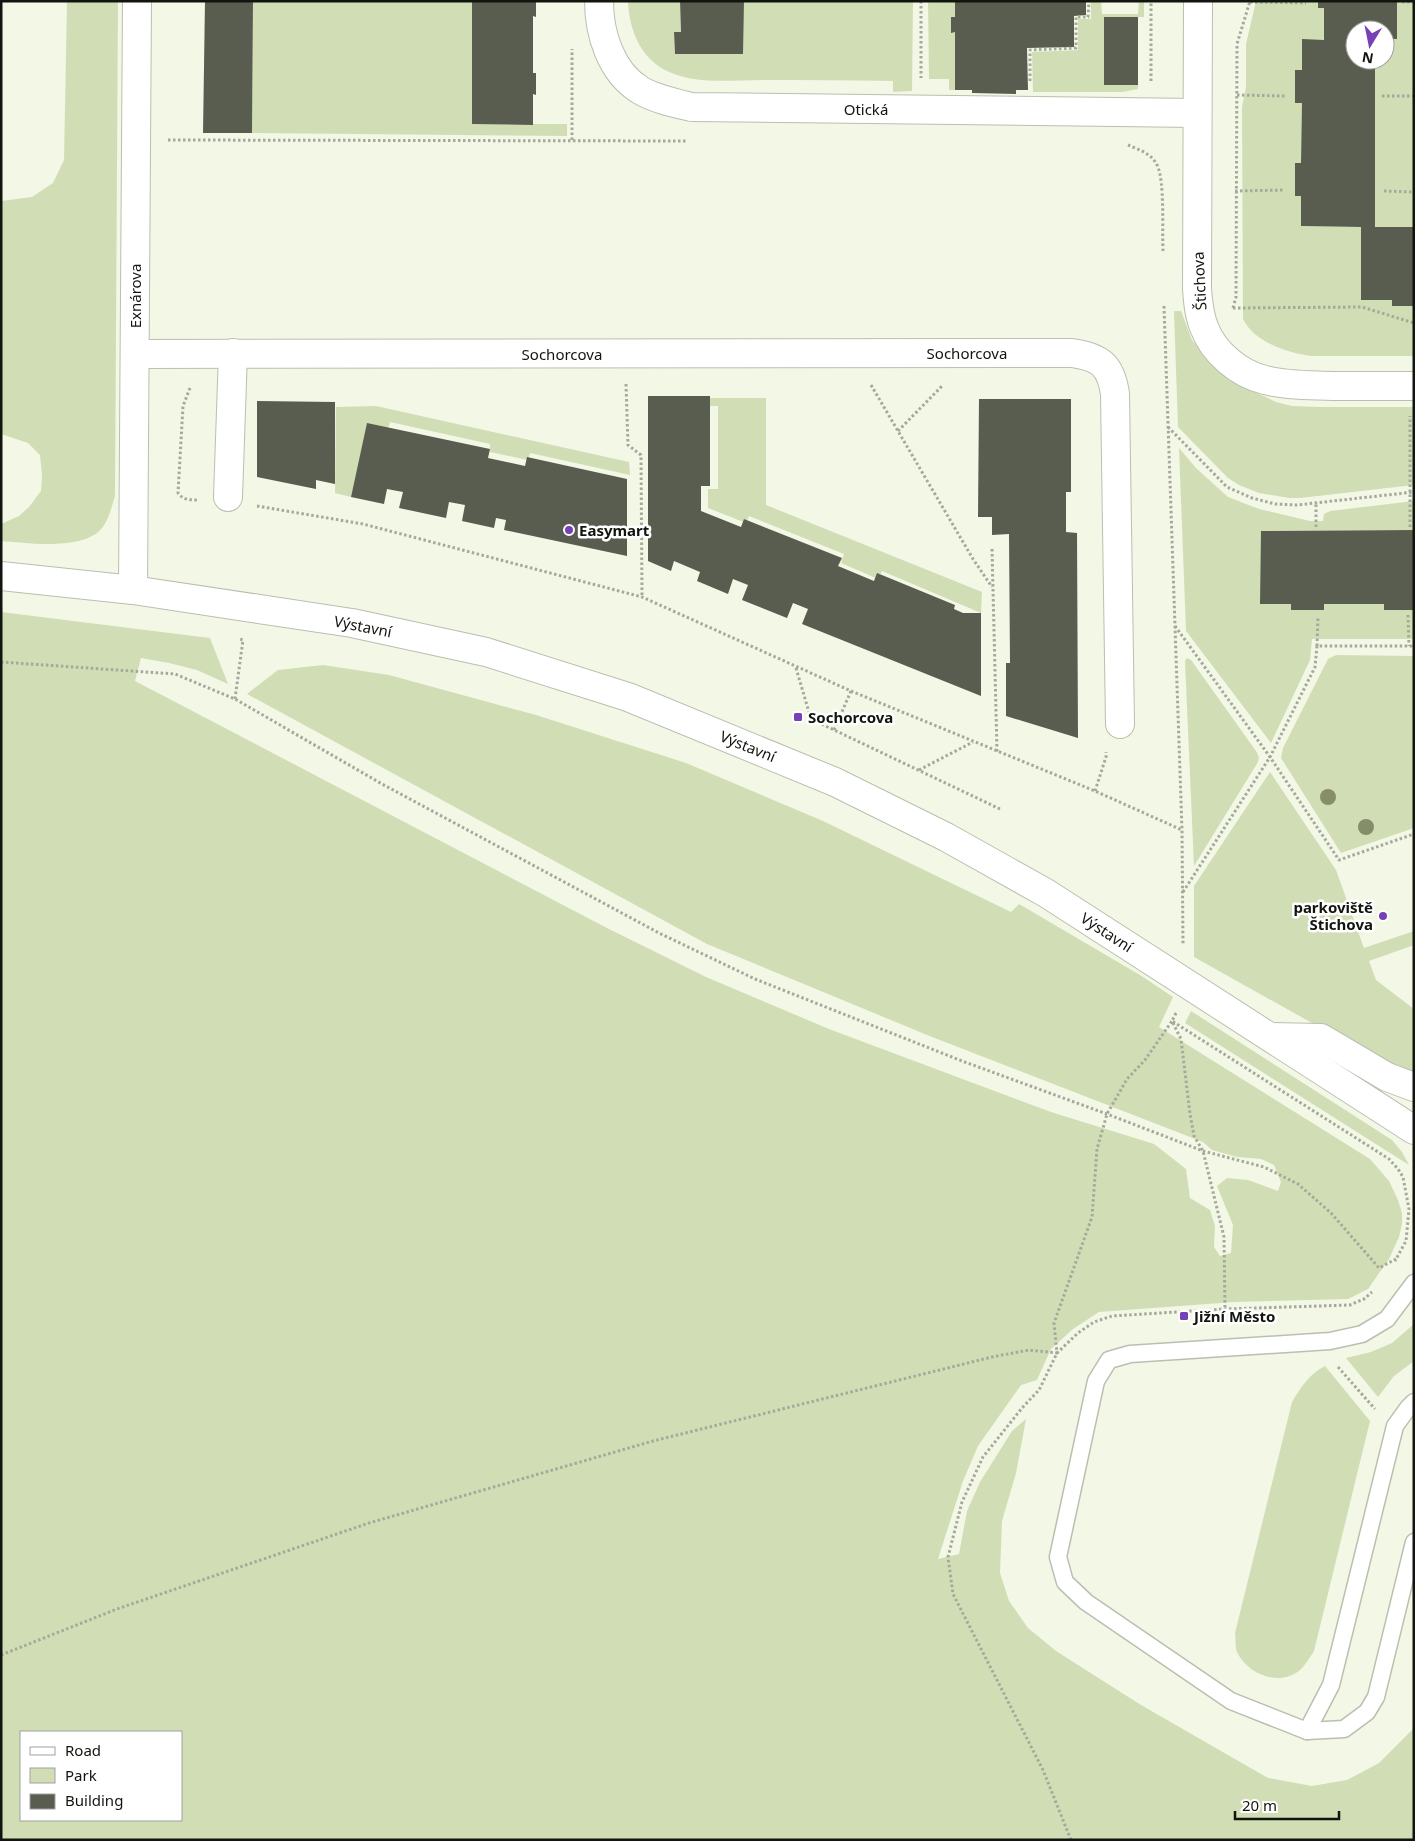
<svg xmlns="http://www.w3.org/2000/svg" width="1415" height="1841" viewBox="0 0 1415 1841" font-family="'Noto Sans',sans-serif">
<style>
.green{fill:#d1deb5;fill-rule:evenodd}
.building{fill:#595d4f}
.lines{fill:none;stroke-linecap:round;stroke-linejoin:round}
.service-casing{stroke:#babfaf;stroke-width:19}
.minor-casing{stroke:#babfaf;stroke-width:30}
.secondary-casing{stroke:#babfaf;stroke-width:30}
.path{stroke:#a5a99c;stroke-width:3;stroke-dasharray:2.5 2.5;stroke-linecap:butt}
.service{stroke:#fff;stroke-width:16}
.minor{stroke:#fff;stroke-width:28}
.secondary{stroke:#fff;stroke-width:28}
.tree{fill:#858d69}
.poi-dot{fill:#7840b6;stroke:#fff;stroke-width:2}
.labels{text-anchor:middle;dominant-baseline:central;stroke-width:5;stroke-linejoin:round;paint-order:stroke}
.street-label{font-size:15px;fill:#12140e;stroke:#fff}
.poi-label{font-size:15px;font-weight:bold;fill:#12140e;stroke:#fff;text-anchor:start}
</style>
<rect width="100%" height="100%" fill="#f2f7e6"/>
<!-- green -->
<g class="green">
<path d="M67 1H118L115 496C112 506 109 519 102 528 84 551 27 543 1 541V524L19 516 29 507 41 491 42 475 40 455 28 443 1 434V201L32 197 53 183 64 160Z"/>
<path d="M253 1H472V124H567V136L252 133Z"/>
<path d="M628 1H680L681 32H674L675 54 744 1H913L912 91 893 92V81C849 80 806 80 762 80 732 80 696 85 667 71 640 58 629 29 628 1Z"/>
<path d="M928 1H955V17L951 18V32H955V90H949V79H929Z"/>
<path d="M1091 1H1101L1102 14H1138L1139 1H1144V17H1105L1104 84 1138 85V89L1122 92H1033L1032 52 1078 50V19H1091Z"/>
<path d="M1256 1H1318V8H1324V40H1302V70L1296 103H1302L1301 226 1361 227V300H1392V306H1414V356H1311C1288 353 1254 342 1243 319L1242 107 1246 87V44Z"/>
<path d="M1397 1H1414V227H1375V60H1385V39H1397Z"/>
<path d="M1174 311H1181L1192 340 1202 353 1242 386 1276 402 1292 406 1318 407H1414V485L1300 498H1289L1259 493 1239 485 1228 478 1178 427Z"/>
<path d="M707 398H766V505L982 592 981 613 882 571 878 579 841 563 844 554 749 516 746 523 708 508V489H718V406H708Z"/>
<path d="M376 406 629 462 630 475 530 453 528 460 490 452V444L390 422 388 429 368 425 351 497 335 493 336 407Z"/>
<path d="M1179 448 1196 468 1228 497 1259 509 1310 521H1323L1324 514 1330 511 1414 501V530L1261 531V604H1291L1292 610H1324V604H1384L1385 610H1414V639H1312L1310 660 1271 743 1186 631Z"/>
<path d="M1 612 210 638 228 684 197 670 169 663 141 658 135 681 607 928 706 977 829 1029 1051 1112 1154 1144 1186 1169 1190 1198 1210 1210 1215 1226 1214 1247 1220 1256 1231 1253 1233 1225 1217 1186 1227 1178 1248 1180 1278 1191 1281 1182 1274 1165 1261 1159 1237 1157 1212 1150 1203 1142 932 1037 707 944 247 694 278 670 323 665 389 675 536 715 686 763 823 821 1011 912 1019 904 1140 975 1173 997 1159 1027 1370 1159 1389 1181 1398 1200 1402 1213V1224L1399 1237 1389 1259 1368 1289 1348 1299 1234 1302 1099 1312 1073 1329 1051 1349 1037 1380 1021 1385 978 1446 963 1481 938 1559 959 1554 967 1511 980 1482 1012 1431 1026 1419 1016 1473 1002 1521 1000 1573 1009 1601 1028 1628 1056 1651 1141 1705 1268 1778 1312 1786 1347 1780 1379 1763 1412 1730 1414 1724V1840H1ZM21 1732H181V1820H21Z"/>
<path d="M1336 655 1414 656V828L1341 853 1281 758 1283 748 1328 659Z"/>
<path d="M1187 658 1191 660 1256 751 1259 757 1258 762 1194 866 1185 661Z"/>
<path d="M1270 772 1336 870 1364 948 1414 931V945L1369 961 1376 980 1414 1009V1074L1396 1070 1194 957V886Z"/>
<path d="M1191 1011 1392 1140 1402 1152 1409 1165 1185 1023Z"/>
<path d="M1414 1324V1361L1394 1376 1378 1397 1346 1358 1371 1352 1392 1343Z"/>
<path d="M1325 1366 1370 1421 1314 1651C1310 1657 1305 1666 1300 1670 1280 1687 1248 1675 1237 1652 1235 1647 1236 1639 1235 1633L1292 1402C1301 1387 1309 1374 1325 1366Z"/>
</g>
<!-- building -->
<g class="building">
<path d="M205 1H253L252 133H203Z"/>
<path d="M472 1H536V17L533 16V73H536V95L533 94V125L472 124Z"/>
<path d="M680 1H744L743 54H675L674 32H681Z"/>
<path d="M955 1H1086V15L1074 16V47L1027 48 1028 90H1016V94L972 93V90H955V32L951 33V17H955Z"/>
<path d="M1318 1H1397V39H1385V30H1355V60H1375V227H1414V306H1392V300H1361V227L1301 226V196H1295V163H1301L1302 103H1295V70H1302V39L1324 40V8H1318Z"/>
<rect x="1104" y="17" width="34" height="68"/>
<path d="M648 396H710V486H701V511L741 527 744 519 842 558 838 566 874 581 877 573 955 605 954 609 963 613H981V696L802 624 808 609 793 603 787 618 742 600 748 585 733 579 728 594 697 581 700 572 674 561 671 571 648 561Z"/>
<path d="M979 399H1071V492H1066V532L1077 533 1078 738 1006 716V663H1010L1009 534 992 535V517H978Z"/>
<path d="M257 401 335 402V484L316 480V489L257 477Z"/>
<path d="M367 423 490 449 488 458 525 466 527 457 627 479V556L504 530 506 520 496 518 494 528 462 521 465 505 449 502 446 518 399 508 403 492 387 489 384 504 351 497Z"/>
<path d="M1414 530V610H1384V604H1324V610H1291V604H1260L1261 531Z"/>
</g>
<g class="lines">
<!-- service casing -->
<g class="service-casing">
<g id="service">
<path d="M1414 1283 1387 1319 1362 1334 1330 1341 1130 1354 1109 1360 1096 1381 1058 1557 1065 1582 1086 1602 1231 1701 1307 1731 1344 1729 1367 1712 1376 1697 1414 1542"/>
<path d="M1307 1731 1331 1685 1395 1426 1408 1408 1414 1402"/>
</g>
</g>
<!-- minor casing -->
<g class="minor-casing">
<g id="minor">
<path d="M599 1C599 34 611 72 640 90 655 99 675 103 692 107L1197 113"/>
<path d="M1198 1 1197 289C1198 302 1199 315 1204 327 1213 352 1239 374 1265 380 1287 386 1311 385 1333 386 1360 386 1387 386 1414 386"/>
<path d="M135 354 1072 353C1100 357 1111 365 1115 394L1120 724"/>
<path d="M228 497 233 353"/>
<path d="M133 590 137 1"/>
</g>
</g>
<!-- secondary casing -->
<g class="secondary-casing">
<g id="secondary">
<path d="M1 576 133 590 352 623 486 652 628 697 835 782 946 837 1046 893 1414 1130"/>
<path d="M1271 1037 1321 1038 1387 1077 1414 1087"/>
</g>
</g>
<!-- path -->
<g class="path">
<path d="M921 1V78"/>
<path d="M1250 2 1306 3"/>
<path d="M1402 2H1414"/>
<path d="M1030 81V50L1076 48V17H1088L1089 1"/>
<path d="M1151 81V1"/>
<path d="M1237 95 1285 96"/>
<path d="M1382 96H1414"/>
<path d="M168 140 687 141"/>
<path d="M572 140V49"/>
<path d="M1128 145C1138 149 1152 154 1157 165 1165 180 1162 232 1163 252"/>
<path d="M1235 191 1284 190"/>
<path d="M1384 191 1414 192"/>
<path d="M1164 306 1182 830 1183 944"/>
<path d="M1233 308 1236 297 1237 44 1250 1"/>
<path d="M1233 308 1362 307 1414 323"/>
<path d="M626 384 628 445 641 455 642 597"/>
<path d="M871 385 973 559 992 587"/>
<path d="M190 388 183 406 178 493C183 500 190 500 198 500"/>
<path d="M1168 427 1227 487 1252 498 1275 504 1297 505 1414 492"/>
<path d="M898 431 943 385"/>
<path d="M257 506 363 524 642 597 851 691 1095 791 1182 830"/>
<path d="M1316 527V503"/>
<path d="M1410 527V416"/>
<path d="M992 549 997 752"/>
<path d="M1408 615 1409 646"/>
<path d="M1175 626 1270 757 1339 860 1414 834"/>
<path d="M1317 646 1318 617"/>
<path d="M1 662 175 674 235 699 382 784 659 933 755 979 962 1061 1107 1114 1203 1151 1264 1167 1298 1184 1331 1213 1379 1268 1396 1259"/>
<path d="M796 668 811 719 1000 809"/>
<path d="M235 699 243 640 240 639"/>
<path d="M834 730 851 691"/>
<path d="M919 770 973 742"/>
<path d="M1095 791 1106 757V752"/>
<path d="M1183 892 1270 757 1315 667 1317 646H1414"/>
<path d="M1176 1013 1172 1021 1389 1159 1398 1169 1403 1177 1409 1209 1406 1241 1395 1261"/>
<path d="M1338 1367 1375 1409"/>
<path d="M1 1655 117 1609 369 1523 653 1441 992 1357 1029 1350 1057 1353 1054 1323 1092 1217 1097 1149 1107 1114 1127 1079 1145 1060 1172 1021 1181 1039 1190 1114 1194 1136 1203 1151 1224 1237 1225 1309"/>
<path d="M1071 1840 1043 1770 953 1594 948 1557 962 1502 983 1457 1022 1408 1039 1390 1057 1353 1078 1333 1094 1322 1112 1316 1225 1309 1350 1305 1364 1299 1372 1292"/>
</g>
<!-- service -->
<use href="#service" class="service"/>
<!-- minor -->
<use href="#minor" class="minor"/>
<!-- secondary -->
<use href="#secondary" class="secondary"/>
</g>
<!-- trees -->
<g class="tree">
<circle cx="1328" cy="797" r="8"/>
<circle cx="1366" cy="827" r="8"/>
</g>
<!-- markers -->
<g class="poi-dot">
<circle cx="569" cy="530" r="5"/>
<rect x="793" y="712" width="10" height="10" rx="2.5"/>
<circle cx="1383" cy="916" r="5"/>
<rect x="1179" y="1311" width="10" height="10" rx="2.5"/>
</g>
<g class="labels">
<!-- street labels -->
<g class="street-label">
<text x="866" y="109">Otická</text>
<text transform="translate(1199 281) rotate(-93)">Štichova</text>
<text transform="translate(135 296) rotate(-90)">Exnárova</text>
<text x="967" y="353">Sochorcova</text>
<text x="562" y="354">Sochorcova</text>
<text transform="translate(363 626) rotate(11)">Výstavní</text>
<text transform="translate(748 746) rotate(22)">Výstavní</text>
<text transform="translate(1107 932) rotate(33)">Výstavní</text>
</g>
<!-- poi labels -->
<g class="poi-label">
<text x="579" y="530">Easymart</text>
<text x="808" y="717">Sochorcova</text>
<text x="1373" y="907" text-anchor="end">parkoviště<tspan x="1373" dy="17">Štichova</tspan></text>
<text x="1194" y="1316">Jižní Město</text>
</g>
</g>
<!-- border -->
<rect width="1415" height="1841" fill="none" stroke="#12140e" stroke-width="5"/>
<!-- legend -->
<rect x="20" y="1731" width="162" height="90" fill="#ffffff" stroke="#a0a19f"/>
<rect x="30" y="1747" width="25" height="8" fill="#ffffff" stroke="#a0a19f"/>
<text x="65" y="1756" font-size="15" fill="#12140e">Road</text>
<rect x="30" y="1768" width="25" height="15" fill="#d1deb5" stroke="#a0a19f"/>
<text x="65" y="1781" font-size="15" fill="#12140e">Park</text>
<rect x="30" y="1794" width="25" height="15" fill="#595d4f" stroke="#a0a19f"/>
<text x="65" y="1806" font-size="15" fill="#12140e">Building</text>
<!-- north arrow -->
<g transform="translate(1370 45) rotate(190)"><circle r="24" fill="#ffffff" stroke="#a0a19f"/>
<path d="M0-4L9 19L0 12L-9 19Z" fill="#7840b6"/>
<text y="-8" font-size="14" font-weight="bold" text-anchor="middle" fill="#12140e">N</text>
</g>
<!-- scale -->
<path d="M1235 1811v8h104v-8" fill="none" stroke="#12140e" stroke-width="2.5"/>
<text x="1242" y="1811" font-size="15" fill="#12140e" stroke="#ffffff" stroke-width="4" paint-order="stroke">20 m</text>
</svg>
